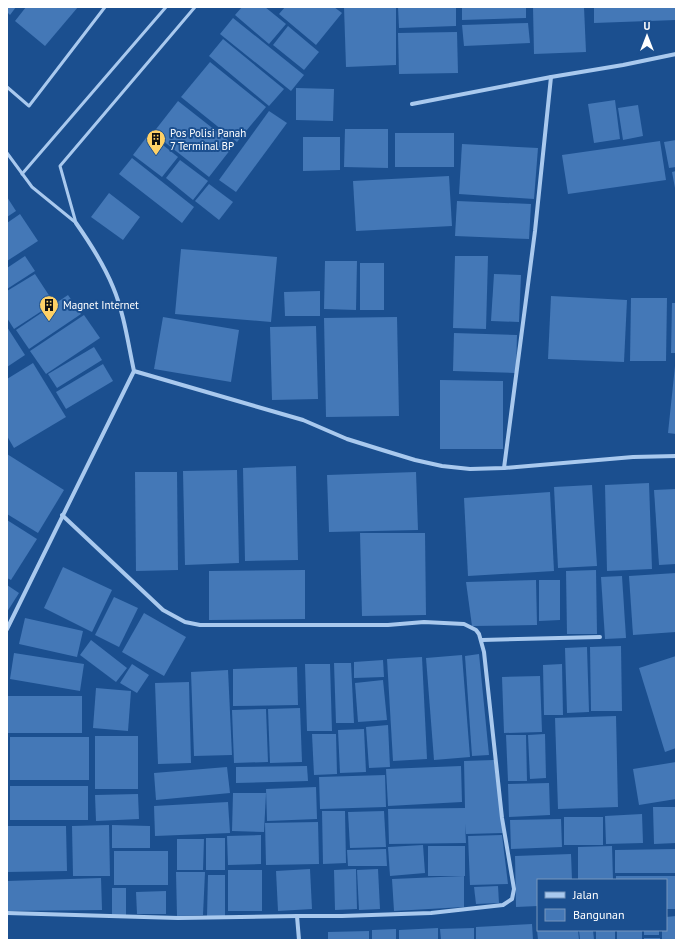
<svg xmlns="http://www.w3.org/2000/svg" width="683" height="947" viewBox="0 0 683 947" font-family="'PT Sans',sans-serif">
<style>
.building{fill:#4478b7}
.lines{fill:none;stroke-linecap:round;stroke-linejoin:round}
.lane{stroke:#a9c9ee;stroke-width:3}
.street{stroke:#a9c9ee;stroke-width:4}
.labels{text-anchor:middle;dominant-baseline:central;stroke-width:4;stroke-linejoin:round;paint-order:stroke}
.poi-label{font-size:11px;fill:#fff;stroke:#1b4f8f;text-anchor:start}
</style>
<rect width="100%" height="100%" fill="#1b4f8f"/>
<!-- building -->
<g class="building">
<path d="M7 7H16L10 15 7 12Z"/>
<path d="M26 7H78L45 46 15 21Z"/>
<path d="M242 7H265L286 24 269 44 235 15Z"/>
<path d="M285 7H334L342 13 316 45 279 14Z"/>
<path d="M344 7H396V65L346 67Z"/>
<path d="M398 7H456V26L399 28Z"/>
<path d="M462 7H526V18L462 20Z"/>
<path d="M533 7H584L586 52 534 54Z"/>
<path d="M594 7H676V20L594 23Z"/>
<path d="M233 18 304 75 291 91 220 34Z"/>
<path d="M528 23 530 43 464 46 462 25Z"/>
<path d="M288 26 319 52 304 70 273 45Z"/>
<path d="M457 32 458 73 399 74 398 33Z"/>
<path d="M223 39 284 89 269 106 209 56Z"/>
<path d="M210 62 266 107 237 142 181 97Z"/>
<path d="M296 88 334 89 333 121 296 120Z"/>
<path d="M615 100 620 139 594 143 588 104Z"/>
<path d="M178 101 234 145 209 177 153 133Z"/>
<path d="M638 105 643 136 623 140 618 108Z"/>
<path d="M269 111 287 123 236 192 219 180Z"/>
<path d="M345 129H388V168L344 167Z"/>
<rect x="395" y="133" width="59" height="34"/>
<path d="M149 134 178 157 162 177 133 155Z"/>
<path d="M303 137H340V170L303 171Z"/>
<path d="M676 140V167L669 168 664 142Z"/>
<path d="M660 141 666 180 568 194 562 155Z"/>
<path d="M462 144 538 148 534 199 459 194Z"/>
<path d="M132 158 194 207 182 223 119 174Z"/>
<path d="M180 160 208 181 193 200 166 178Z"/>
<path d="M676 171V188H675L672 172Z"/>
<path d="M449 176 452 226 356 231 353 181Z"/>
<path d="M209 184 233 202 219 220 195 201Z"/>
<path d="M109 193 140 217 123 240 91 217Z"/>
<path d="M7 197 16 211 7 217Z"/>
<path d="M457 201 531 204 529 239 455 236Z"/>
<path d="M20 214 38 241 7 261V223Z"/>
<path d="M181 249 277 257 271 322 175 314Z"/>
<path d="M25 256 35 271 7 289V268Z"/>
<path d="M455 256H488L486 329 453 328Z"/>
<path d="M325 261H357L356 310 324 309Z"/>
<rect x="360" y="263" width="24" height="47"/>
<path d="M35 274 54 303 14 329 7 318V291Z"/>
<path d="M494 274 521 275 519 322 491 321Z"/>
<path d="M320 291V316H285L284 292Z"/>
<path d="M68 295 81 314 29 349 16 330Z"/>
<path d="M551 296 627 300 624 362 548 359Z"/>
<path d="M631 298H667L666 361H630Z"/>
<path d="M672 303H676V353H671Z"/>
<path d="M84 315 100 338 46 374 30 351Z"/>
<path d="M163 317 239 330 231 382 154 369Z"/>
<path d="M397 317 399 416 326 417 324 318Z"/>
<path d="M316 326 318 399 272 400 270 327Z"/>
<path d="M7 327 25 355 7 367Z"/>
<path d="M454 333 517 335 516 373 453 371Z"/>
<path d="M94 347 102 360 57 388 48 374Z"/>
<path d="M33 363 66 417 14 448 7 436V379Z"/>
<path d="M103 364 113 381 66 409 56 392Z"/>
<path d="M675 366H676V434L668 433Z"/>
<path d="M440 380 503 381V449H440Z"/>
<path d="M7 454 64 490 38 533 7 514Z"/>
<path d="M296 466 298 560 245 561 243 468Z"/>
<path d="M237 470 239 563 185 565 183 471Z"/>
<path d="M135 472H177L178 570 136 571Z"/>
<path d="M416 472 418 530 329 532 327 475Z"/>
<path d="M649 483 652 569 607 571 605 485Z"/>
<path d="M592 485 597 566 558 568 554 487Z"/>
<path d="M676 489V564L659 565 654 490Z"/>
<path d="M550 492 554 571 468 576 464 498Z"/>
<path d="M7 520 37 539 11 580 7 578Z"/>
<path d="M360 533H425L426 615 362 616Z"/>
<path d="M63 567 112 590 92 632 44 608Z"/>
<path d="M305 570V619L209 620V571Z"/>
<path d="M596 570 597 634H567L566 571Z"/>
<path d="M676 573V632L633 635 629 576Z"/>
<path d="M622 576 626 638 605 639 601 577Z"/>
<path d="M536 580 537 625 472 626 466 582Z"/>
<path d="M539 580H560V620L539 621Z"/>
<path d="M7 585 19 593 7 612Z"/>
<path d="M114 597 138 608 119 647 95 635Z"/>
<path d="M144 613 186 637 164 676 122 652Z"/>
<path d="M25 618 83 631 77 657 19 644Z"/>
<path d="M91 640 127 668 116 682 80 655Z"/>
<path d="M621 646 622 711H591L590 647Z"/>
<path d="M587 647 589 712 567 713 565 648Z"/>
<path d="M14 653 84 664 80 691 10 679Z"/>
<path d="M479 654 489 755 472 756 465 656Z"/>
<path d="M462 655 470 757 434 760 426 658Z"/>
<path d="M676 656V748L665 752 639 668Z"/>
<path d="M422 657 427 759 393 761 387 659Z"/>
<path d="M383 660 384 677 354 678V662Z"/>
<path d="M334 663H351L354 723H336Z"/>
<path d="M132 664 149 675 137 693 120 683Z"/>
<path d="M305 664H330L332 731H307Z"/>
<path d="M562 664 563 715H544L543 665Z"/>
<path d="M297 667 298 705 233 706V669Z"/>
<path d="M228 670 232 755 194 756 191 672Z"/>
<path d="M540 676 542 732 504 733 502 677Z"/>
<path d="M383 680 387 720 358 722 355 683Z"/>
<path d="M189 682 191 763 158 764 155 683Z"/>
<path d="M96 688 131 691 128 731 93 728Z"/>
<rect x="7" y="696" width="75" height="37"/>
<path d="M300 708 302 762 270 763 268 709Z"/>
<path d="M266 709 268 762 234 763 232 710Z"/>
<path d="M616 716 618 807 558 809 555 718Z"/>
<path d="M388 725 390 767 369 768 366 727Z"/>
<path d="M364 729 366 772 340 773 338 730Z"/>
<path d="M312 734H336L337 774 314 775Z"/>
<path d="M545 734 546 778 530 779 528 735Z"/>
<path d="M506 735H526L527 781H508Z"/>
<rect x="95" y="736" width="43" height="53"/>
<rect x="10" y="737" width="79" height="43"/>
<path d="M494 760 503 833 466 834 465 824 466 843 389 844 388 809 465 808 464 761Z"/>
<path d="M676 762V799L639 805 633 769Z"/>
<path d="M307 766 308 781 236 783V767Z"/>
<path d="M461 766 462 802 388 806 386 769Z"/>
<path d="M227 767 230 793 156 800 154 773Z"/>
<path d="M385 775 386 807 320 809 319 777Z"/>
<path d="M549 783 550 815 509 817 508 784Z"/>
<rect x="10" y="786" width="78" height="34"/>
<path d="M316 787 317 819 267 821 266 789Z"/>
<path d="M233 793H266L264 832 232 831Z"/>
<path d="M138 794 139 819 96 821 95 795Z"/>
<path d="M228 802 230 833 155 836 154 806Z"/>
<path d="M653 807H676V843L654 844Z"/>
<path d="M322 811H345L346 863 323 864Z"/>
<path d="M384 811 386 847 350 848 348 812Z"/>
<path d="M642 814 643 843 606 844 605 816Z"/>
<rect x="564" y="817" width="39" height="28"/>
<path d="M561 819 562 847 511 849 510 820Z"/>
<path d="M318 822 319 864 266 865 265 823Z"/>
<path d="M109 825 110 876H73L72 826Z"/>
<path d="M112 825 150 826V848H112Z"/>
<path d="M7 826H66L67 871 7 872Z"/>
<path d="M261 835V864L228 865 227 836Z"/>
<path d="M502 835 508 884 470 885 468 836Z"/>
<rect x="206" y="838" width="19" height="32"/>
<path d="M177 839H204L203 870H177Z"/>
<path d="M423 845 425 873 390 876 388 847Z"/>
<rect x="428" y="846" width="37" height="30"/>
<path d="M612 846 613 880H578V847Z"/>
<path d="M386 849 387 866H348L347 850Z"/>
<path d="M676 849V873H615V850Z"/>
<rect x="114" y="851" width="54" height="34"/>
<path d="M571 854 572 880H538V906L516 907 515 856Z"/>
<path d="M310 869 312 909 278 911 276 871Z"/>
<path d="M356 869 357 909 335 910 334 870Z"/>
<path d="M378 869 380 909 359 910 357 870Z"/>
<rect x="228" y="870" width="34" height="41"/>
<path d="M176 872H205L203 915 177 916Z"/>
<path d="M208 875H225V917L207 916Z"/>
<path d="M464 876V907L394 911 392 879Z"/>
<path d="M616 876H676V909H666V880H616Z"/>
<path d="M101 878 102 910 7 911V881Z"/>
<path d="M498 886 499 903 476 904 474 887Z"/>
<rect x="112" y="888" width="14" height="27"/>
<path d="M166 891V914H137L136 892Z"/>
<path d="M676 916V940H662V930H666V917Z"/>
<path d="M532 924 533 940H476V927Z"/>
<path d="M438 928V940H399V930Z"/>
<path d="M474 928V940H441L440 929Z"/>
<path d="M396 929V940H372V930Z"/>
<path d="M537 930H578L579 940H538Z"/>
<path d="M579 930H593L594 940H580Z"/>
<rect x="596" y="930" width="19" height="10"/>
<rect x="617" y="930" width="25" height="10"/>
<rect x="644" y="930" width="15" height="5"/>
<path d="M369 931V940H328V932Z"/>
<rect x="644" y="938" width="16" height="2"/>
</g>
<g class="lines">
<!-- lane -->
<g class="lane">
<path d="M7 87 29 106 105 7"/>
<path d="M7 153 32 187 75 222"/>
<path d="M22 174 166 7"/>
<path d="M76 223 60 166 195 7"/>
</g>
<!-- street -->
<g class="street">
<path d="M412 104 551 77 623 65 676 54"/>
<path d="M76 223C90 243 104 265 113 287 124 313 128 343 134 371L303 420 347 439 379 449 415 460 442 466 470 469 504 468 633 457 676 456"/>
<path d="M504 468 535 231 551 77"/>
<path d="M7 629 134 371"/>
<path d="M482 640 600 637"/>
<path d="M7 913 178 918 297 916H342L431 913 503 905 512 899 514 889 502 818 484 652 479 634 476 630 464 624 424 622 388 625H200L185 622 163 610 62 515"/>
<path d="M297 916 299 940"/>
</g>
</g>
<!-- icons -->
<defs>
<g id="building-pin" transform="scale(1)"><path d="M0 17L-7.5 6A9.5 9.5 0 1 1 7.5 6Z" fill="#ffd166" stroke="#1b4f8f"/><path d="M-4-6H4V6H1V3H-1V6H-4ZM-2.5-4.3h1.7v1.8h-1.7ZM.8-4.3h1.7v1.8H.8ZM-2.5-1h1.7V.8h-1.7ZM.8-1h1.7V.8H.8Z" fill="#111"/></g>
</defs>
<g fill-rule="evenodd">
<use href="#building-pin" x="156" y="139"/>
<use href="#building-pin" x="49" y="305"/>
</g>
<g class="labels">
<!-- poi labels -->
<g class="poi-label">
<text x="170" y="133">Pos Polisi Panah<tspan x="170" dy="13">7 Terminal BP</tspan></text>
<text x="63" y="305">Magnet Internet</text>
</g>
</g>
<!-- border -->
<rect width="683" height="947" fill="none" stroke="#ffffff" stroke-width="16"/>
<!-- legend -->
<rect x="537" y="879" width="130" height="52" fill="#1b4f8f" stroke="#7695bc"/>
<rect x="545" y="892" width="20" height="6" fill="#a9c9ee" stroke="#7695bc"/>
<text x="573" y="899" font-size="12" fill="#ffffff">Jalan</text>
<rect x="545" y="909" width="20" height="12" fill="#4478b7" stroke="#7695bc"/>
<text x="573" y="919" font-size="12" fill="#ffffff">Bangunan</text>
<!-- north arrow -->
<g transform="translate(647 36)" stroke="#1b4f8f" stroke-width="3" paint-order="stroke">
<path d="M0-3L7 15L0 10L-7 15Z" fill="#ffffff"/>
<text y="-6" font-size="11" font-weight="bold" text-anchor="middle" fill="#ffffff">U</text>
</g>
</svg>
